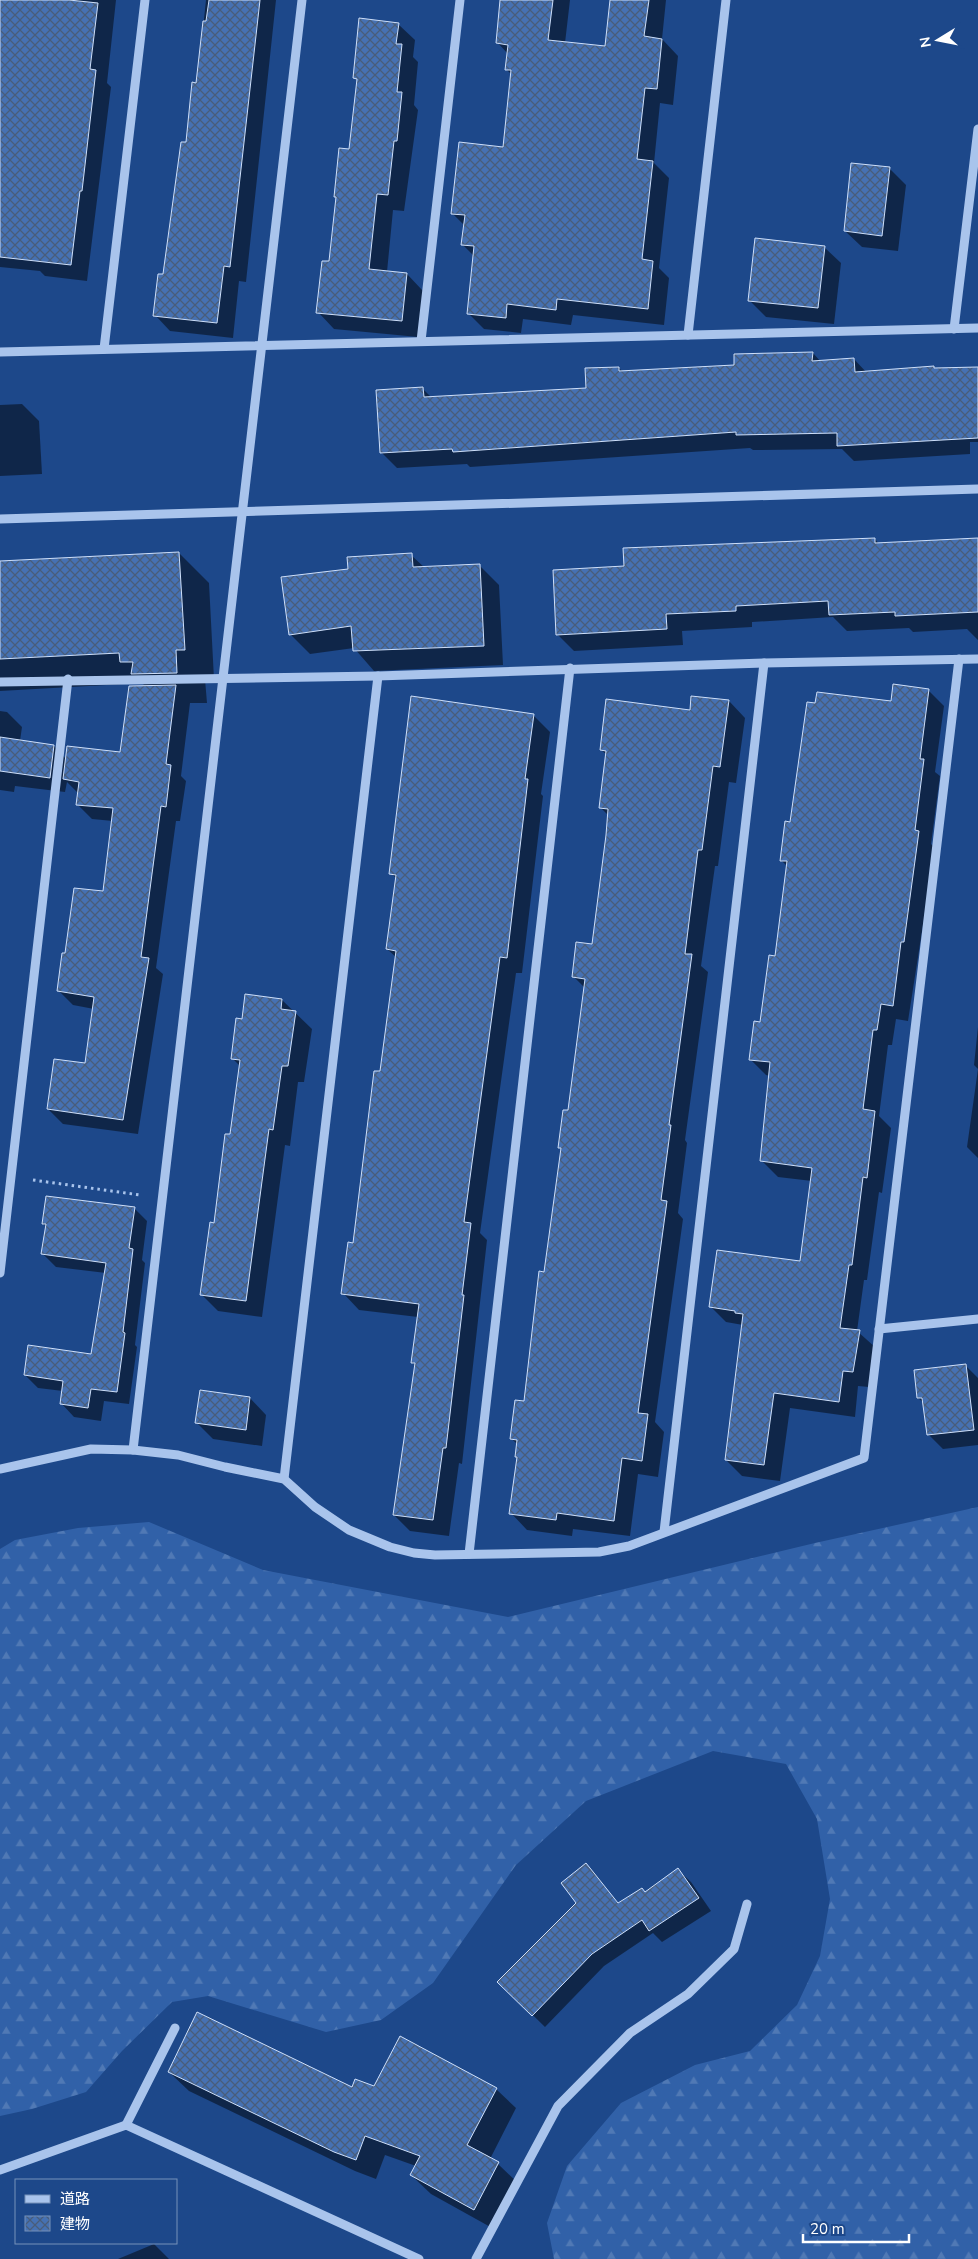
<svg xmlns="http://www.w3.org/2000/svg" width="978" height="2259" viewBox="0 0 978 2259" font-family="'Nunito Sans','Noto Sans JP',sans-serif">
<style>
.forest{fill:url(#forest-firs)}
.shadow{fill:#0007}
.building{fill:url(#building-cross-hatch);stroke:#cedff9}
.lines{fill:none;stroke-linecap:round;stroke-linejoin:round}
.path{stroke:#a9c4ec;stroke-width:3;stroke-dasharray:2.5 4;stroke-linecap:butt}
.minor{stroke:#a9c4ec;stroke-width:9}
</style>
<defs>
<pattern id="forest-firs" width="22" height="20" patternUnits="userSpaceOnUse" patternTransform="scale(1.25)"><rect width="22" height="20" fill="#3161a8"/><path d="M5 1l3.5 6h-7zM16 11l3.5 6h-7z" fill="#5079b5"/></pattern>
<pattern id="building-cross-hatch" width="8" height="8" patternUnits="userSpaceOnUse" patternTransform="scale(1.25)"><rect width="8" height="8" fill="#4671b2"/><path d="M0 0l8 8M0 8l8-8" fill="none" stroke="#495d7a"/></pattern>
</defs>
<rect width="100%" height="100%" fill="#1d488a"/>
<!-- forest -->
<path class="forest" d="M978 1507V2259H554L547 2223 567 2166 621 2103 695 2065 750 2051 797 2005 820 1956 830 1899 817 1819 786 1764 713 1751 586 1801 516 1865 433 1983 381 2020 326 2032 208 1996 172 2002 122 2051 86 2092 32 2109 0 2116V1549L15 1540 78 1528 149 1522 263 1570 508 1617 815 1543Z"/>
<!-- shadow -->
<g class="shadow">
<path d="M0 0H116L107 83 111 87 87 281 45 276 40 271 0 267Z"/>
<path d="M206 0H276L246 282 239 281 233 338 170 331 155 315 164 276 171 212 174 213 197 84Z"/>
<path d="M502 0H570L565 43 606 47 612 0H666L662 39 678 56 673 105 660 103 654 163 669 178 659 268 669 278 664 325 573 315 571 325 523 319 521 333 484 329 468 313 474 256 462 244 465 226 452 213 504 148 512 75 506 69 508 54 497 42Z"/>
<path d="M398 24 415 40 413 57 418 62 414 105 418 110 404 211 393 210 387 272 407 274 423 291 418 337 334 329 318 312 330 263 337 199 335 197 350 150 358 81 355 78Z"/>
<path d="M889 168 906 185 898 251 862 247 845 231Z"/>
<path d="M824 247 841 263 834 324 766 317 749 300Z"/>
<path d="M813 353 821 362 854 359 867 373 978 368V442H970V454L854 461 842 449 753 450 750 448 470 467 467 464 397 468 381 452 423 389 432 398 587 390 619 368 623 372 735 366Z"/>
<path d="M22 404 39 421 42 474 0 476V405Z"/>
<path d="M875 539 879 544 978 552V640L967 629 913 632 909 628 847 631 833 617 752 622V627L682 631 683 645 574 651 558 635 625 567Z"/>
<path d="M179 553 209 583 214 679H205L207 703H190L181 776 186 781 180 821H176L156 968 163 974 138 1134 63 1124 48 1109 86 1064 94 1009 73 1005 58 990 66 954 104 893 113 821 92 819 77 804 79 794 67 782 65 792 15 786 14 792 0 790V711L7 712 22 727 20 741 54 746 66 759 122 754 146 687 142 683 0 691V563Z"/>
<path d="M411 555 425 568 479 565 499 585 503 665 374 671 354 648 310 654 290 634 349 570Z"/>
<path d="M928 690 944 706 935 772 940 776 931 844 935 848 908 1021 896 1019 892 1045H888L879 1116 891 1128 882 1193 879 1192 867 1280H864L857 1331 875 1347 869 1387 858 1386 855 1417 790 1408 780 1481 742 1476 726 1460 743 1325 726 1322 710 1306 802 1263 812 1181 778 1177 762 1161 770 1076 766 1075 750 1059 761 1023 776 957 787 866 781 860 791 823 892 703Z"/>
<path d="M693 697 729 701 745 718 736 783 729 782 718 866H715L701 966 708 972 685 1140 687 1143 678 1213 683 1219 655 1422 664 1432 658 1477 638 1474 630 1536 573 1529 572 1536 527 1530 511 1513 518 1445 511 1438 525 1403 562 1150 559 1147 569 1112 585 988 573 976 593 946 609 816 600 807 607 755 601 750 691 711Z"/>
<path d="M534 716 550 732 541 794 543 796 522 973H516L480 1233 487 1240 462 1464 459 1463 449 1536 410 1531 394 1515 416 1366 412 1362 418 1317 359 1310 343 1293 354 1244 381 1073 397 958 387 949 397 879 391 873Z"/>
<path d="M282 1000 312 1029 304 1082H298L290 1146 285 1145 262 1317 218 1311 201 1294 231 1136 240 1066 232 1058 243 1020Z"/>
<path d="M978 1027V1158L967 1147 978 1069 974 1065Z"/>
<path d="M134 1208 147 1221 142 1260 145 1263 135 1345 137 1347 129 1404 104 1401 101 1421 74 1417 62 1404 63 1391 38 1388 25 1375 92 1356 106 1273 56 1267 43 1254 47 1227 43 1224Z"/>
<path d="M966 1366 978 1378V1445L943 1449 928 1434 925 1404 918 1398Z"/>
<path d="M201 1392 250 1398 266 1415 262 1446 213 1439 197 1423Z"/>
<path d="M586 1865 619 1904 645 1893 678 1870 691 1882 711 1911 662 1942 653 1933 604 1966 545 2027 499 1982 578 1903Z"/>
<path d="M169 2072 353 2089H496L516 2108 490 2159 498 2164 518 2183 494 2229 431 2194 411 2175 416 2166 385 2155 376 2179 355 2171 189 2091Z"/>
<path d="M154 2244 169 2259H118Z"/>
</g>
<!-- building -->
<g class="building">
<path d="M0 0H69L98 3 90 69 96 70 82 191H80L71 265 0 257Z"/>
<path d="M209 0H260L230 267 224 266 217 323 153 316 158 274H163L181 142H186L192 82 196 83 203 21H206Z"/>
<path d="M500 0H553L548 40 605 46 610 0H649L644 36 662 39 657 89 645 88 637 159 653 161 642 259 653 261 648 309 557 299 556 310 507 304 506 318 467 314 474 246 461 245 465 215 451 214 459 142 503 147 511 70H505L508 45 496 43Z"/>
<path d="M359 18 399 23 396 44H402L397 92H402L397 141H394L388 195 377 194 369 269 407 273 402 321 316 313 322 261H329L336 197H334L339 148 349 149 357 79 353 78Z"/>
<path d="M851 163 890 167 882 236 844 231Z"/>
<path d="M755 238 825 246 818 308 748 301Z"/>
<path d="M813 352 812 361 854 358 855 372 934 366V368L978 367V438L837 446V433L736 435V432L453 452 452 449 380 453 376 390 423 387 424 397 586 388 585 368 619 367V371L734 365V354Z"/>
<path d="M875 538V543L978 538V612L895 616V612L829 615 828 601 736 606V611L666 614 667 629 556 635 553 570 624 566 623 548Z"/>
<path d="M179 552 185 650H176L177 673 131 674 133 662H120L119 653 0 659V561Z"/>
<path d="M412 553 413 567 480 564 484 646 353 651 351 626 289 635 281 577 348 569 347 557Z"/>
<path d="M893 684 929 689 920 759H924L915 830 919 831 904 942H901L893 1006 881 1004 877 1030H873L863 1109 875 1111 867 1178 863 1177 852 1265H849L840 1328 860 1330 853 1372 843 1371 839 1402 774 1393 764 1465 725 1460 743 1314 735 1313V1311L709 1307 717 1250 800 1261 812 1168 760 1161 770 1062 749 1060 754 1021 760 1022 769 955 775 956 787 861H780L785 821 790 822 807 702 815 703 817 692 891 701Z"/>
<path d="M176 685 166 764 171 765 166 807 161 806 141 957 149 958 123 1120 47 1109 54 1059 85 1063 94 997 57 991 62 953H65L74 888 103 891 113 808 76 805 79 782 63 779 67 746 120 752 129 686Z"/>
<path d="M411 696 534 714 525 779H528L507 958 500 957 464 1222 471 1223 462 1295H464L446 1448H443L433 1520 393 1515 415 1363H411L419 1304 341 1294 348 1242 353 1243 374 1071H380L396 951 386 949 396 875 389 874Z"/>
<path d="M691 696 729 700 720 767 713 766 702 850H698L685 954H692L669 1125H671L661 1200 667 1201 638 1413 648 1414 642 1461 622 1458 614 1521 557 1513 556 1520 509 1514 517 1457H515L517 1440 510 1439 515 1400 524 1401 539 1271 544 1272 561 1148H558L563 1110H568L585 979 572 977 576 942 592 944 606 835 608 809 599 808 606 751 600 750 606 699 690 710Z"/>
<path d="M0 737 54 745 50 778 0 771Z"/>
<path d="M245 994 282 999 281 1009 296 1011 288 1066H282L273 1130 269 1129 246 1301 200 1295 210 1222 214 1223 225 1134H230L240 1060 231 1059 236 1018 242 1019Z"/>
<path d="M46 1196 135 1207 129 1248 133 1249 123 1332 125 1333 117 1392 91 1389 88 1408 60 1404 63 1381 24 1375 28 1345 91 1354 106 1263 41 1254 46 1224H42Z"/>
<path d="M966 1364 974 1430 927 1435 922 1398H917L914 1370Z"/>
<path d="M200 1390 250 1397 246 1430 195 1423Z"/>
<path d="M586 1863 618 1903 642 1888 645 1892 678 1868 699 1898 649 1931 642 1920 592 1954 532 2016 497 1982 576 1903 561 1883Z"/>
<path d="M197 2012 352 2087 355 2079 374 2086 400 2036 497 2088 467 2145 499 2162 474 2210 410 2175 420 2156 365 2136 356 2160 334 2152 168 2072Z"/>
</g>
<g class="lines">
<!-- path -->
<path class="path" d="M33 1180 140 1195"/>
<!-- minor -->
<g class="minor">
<path d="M954 329 978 129"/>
<path d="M688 335 726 0"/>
<path d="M421 341 460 0"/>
<path d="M104 349 145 0"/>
<path d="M0 352 978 328"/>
<path d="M0 519 978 489"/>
<path d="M0 682 378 676 764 663 978 659"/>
<path d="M0 1273 68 679"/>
<path d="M879 1329 978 1319"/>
<path d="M133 1450 302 0"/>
<path d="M0 1469 91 1449 133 1450 178 1455 225 1467 284 1479 315 1507 349 1530 390 1547 414 1553 435 1555 599 1552 629 1546 864 1458 959 659"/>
<path d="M284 1479 378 676"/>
<path d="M664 1532 764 663"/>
<path d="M469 1554 570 668"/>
<path d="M126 2125 175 2028"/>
<path d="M0 2170 126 2125 419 2259"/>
<path d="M476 2259 558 2106 630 2033 688 1994 734 1949 747 1904"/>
</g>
</g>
<!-- legend -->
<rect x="15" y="2179" width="162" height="65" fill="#1d488a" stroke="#7791b9"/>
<rect x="25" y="2195" width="25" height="8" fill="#a9c4ec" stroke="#7791b9"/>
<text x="60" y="2204" font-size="15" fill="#ffffff">道路</text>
<rect x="25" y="2216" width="25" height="15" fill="url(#building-cross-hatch)" stroke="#7791b9"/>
<text x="60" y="2229" font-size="15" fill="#ffffff">建物</text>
<!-- north arrow -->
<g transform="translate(938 40) rotate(260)" stroke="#1d488a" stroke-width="4" paint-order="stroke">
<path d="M0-4L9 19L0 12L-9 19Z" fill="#ffffff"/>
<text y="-8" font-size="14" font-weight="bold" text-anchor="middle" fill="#ffffff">N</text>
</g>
<!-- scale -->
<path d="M803 2234v8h106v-8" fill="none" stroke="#ffffff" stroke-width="2.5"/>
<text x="810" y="2234" font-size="15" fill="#ffffff" stroke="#1d488a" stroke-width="4" paint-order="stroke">20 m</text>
</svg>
